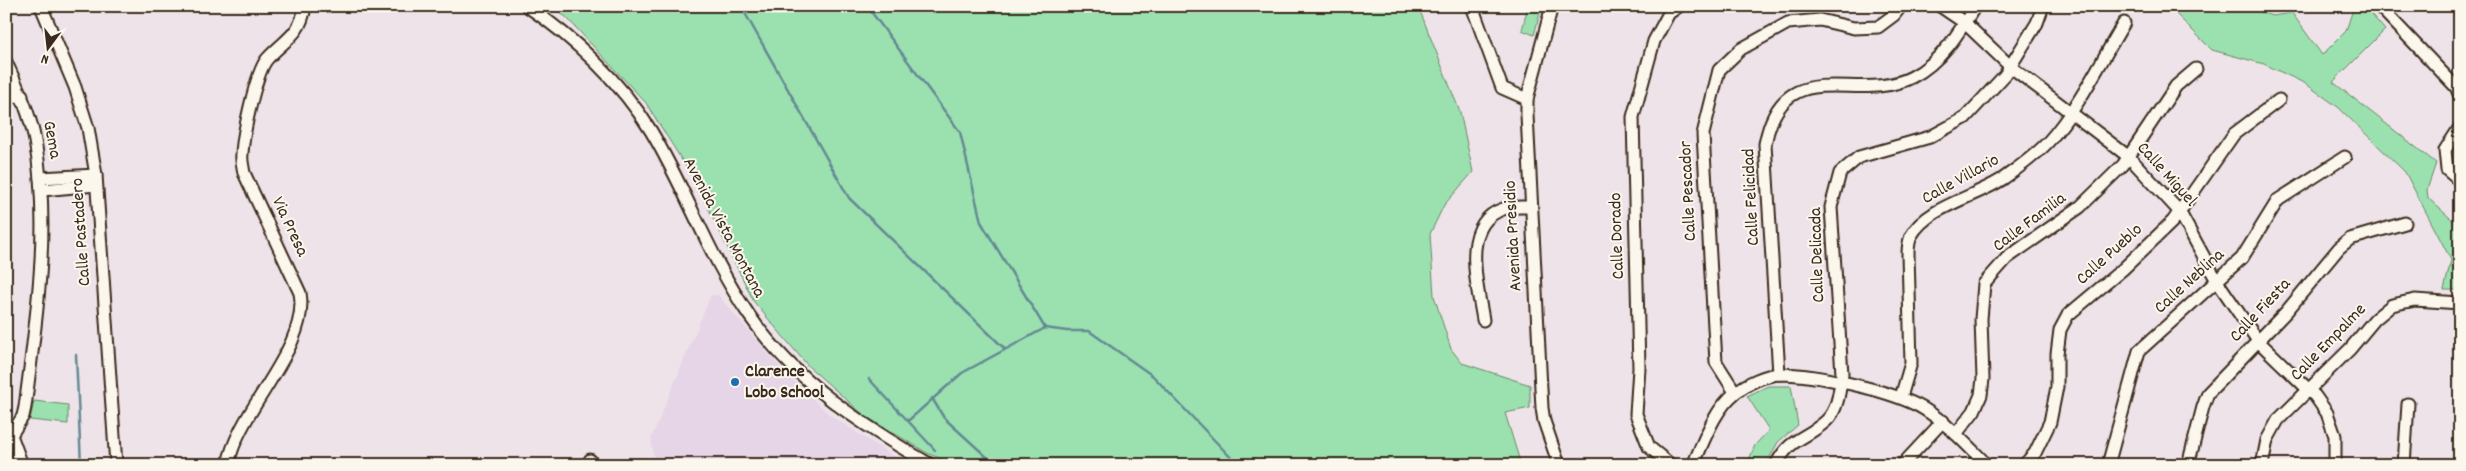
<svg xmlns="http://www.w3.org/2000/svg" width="2466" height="471" viewBox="0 0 2466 471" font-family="Dekko,sans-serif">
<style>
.built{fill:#e5d5e7}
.green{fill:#9ae1af;stroke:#6a8666}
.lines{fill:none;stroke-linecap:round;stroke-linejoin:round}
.stream{stroke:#658994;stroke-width:2.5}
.minor-casing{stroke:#3b2a1e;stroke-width:15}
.minor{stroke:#fbf7ec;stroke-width:11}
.poi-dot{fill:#1f6fb2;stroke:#fbf7ec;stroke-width:2}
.labels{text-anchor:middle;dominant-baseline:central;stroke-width:4;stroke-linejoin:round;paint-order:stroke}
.street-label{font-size:18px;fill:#3b2a1e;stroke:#fbf7ec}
.poi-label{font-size:18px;font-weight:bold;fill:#3b2a1e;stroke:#fbf7ec;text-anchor:start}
</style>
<rect width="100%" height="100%" fill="#eee3e9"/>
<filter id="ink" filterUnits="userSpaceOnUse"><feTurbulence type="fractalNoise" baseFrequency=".02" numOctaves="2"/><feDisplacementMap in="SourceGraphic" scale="10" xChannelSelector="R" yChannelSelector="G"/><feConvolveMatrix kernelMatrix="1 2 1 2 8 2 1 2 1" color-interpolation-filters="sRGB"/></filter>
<g filter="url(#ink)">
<!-- built -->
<path class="built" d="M711 295H718L784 372 831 416 907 465H661L654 458 651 439Z"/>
<!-- green -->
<g class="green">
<path d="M549 6H1418L1460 112 1473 172 1444 205 1430 234 1434 296 1451 349 1462 363 1530 385V408L1505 413 1521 465H958L929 454 865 416 808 366 754 302 695 181 646 103 566 17Z"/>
<path d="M1528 6H1542L1534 35 1522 30Z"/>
<path d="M2168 6H2243L2272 16 2292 13 2322 55 2346 31 2354 6H2364L2385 30 2333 82 2436 163 2427 190 2428 198 2460 227V290H2444L2451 260 2405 172 2338 107 2306 84 2264 64 2212 50Z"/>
<path d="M1768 386H1791L1798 425 1778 442 1766 465H1747L1755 445 1769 430 1747 396Z"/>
<path d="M34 401 68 405V424L30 420Z"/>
</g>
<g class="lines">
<!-- stream -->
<g class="stream">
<path d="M741 6 849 198 1004 348"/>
<path d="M867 6 960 132 981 222 1045 328"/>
<path d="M76 355 81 465"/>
<path d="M869 379 935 450"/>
<path d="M932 398 944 418 988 458"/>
<path d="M909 420 962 373 1045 328 1067 331H1089L1153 376 1238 465"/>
</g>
<!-- minor casing -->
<g class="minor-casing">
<g id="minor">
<path d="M41 6 75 87 88 128 96 175 116 465"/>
<path d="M527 6C574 38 621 82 651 131 687 191 709 257 749 315 795 382 862 425 931 465"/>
<path d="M1472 6 1502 88 1527 99"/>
<path d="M1552 6 1527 99V115L1542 408 1544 421 1559 465"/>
<path d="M1940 6 1965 23 2011 67 2129 157 2179 211 2217 281 2258 341 2315 396 2327 413 2335 436V465"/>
<path d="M2379 6 2456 87 2460 96"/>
<path d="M6 62C18 88 30 113 35 141 51 227 36 321 25 407L23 416 11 435"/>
<path d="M6 99 22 95"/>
<path d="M2460 127 2445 150 2447 170 2460 181"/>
<path d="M40 178 96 175"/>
<path d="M42 190 96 185"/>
<path d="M1483 320C1478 287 1459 224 1503 209 1511 206 1522 207 1530 207"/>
<path d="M1779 374 1765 144C1783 50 1857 106 1912 77 1941 62 1959 33 1975 6"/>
<path d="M1735 392 1716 362 1703 134 1719 70 1741 49 1788 23 1820 20 1854 28 1878 27 1894 15 1901 6"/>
<path d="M1901 397 1911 363 1908 254C1908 248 1909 241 1911 236 1927 206 1977 197 2004 178 2019 167 2035 156 2048 142 2078 109 2101 61 2124 23"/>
<path d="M1956 434 1974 411 1981 395 1983 379 1981 319 1984 284 2007 258 2080 207 2123 165 2176 86 2196 69"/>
<path d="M11 435 22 465"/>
<path d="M228 465C238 409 310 348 300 293L244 173C243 167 241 160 242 154 243 135 256 70 268 58 285 39 301 35 305 6"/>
<path d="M588 465 590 460"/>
<path d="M1671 465 1649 447 1636 414 1639 368 1633 117 1654 41 1669 13 1679 6"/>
<path d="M1693 465C1704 441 1714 410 1735 393 1747 383 1765 375 1780 374 1816 374 1894 391 1924 409 1948 424 1967 445 1987 465"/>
<path d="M1776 465C1790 437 1805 440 1826 421 1838 411 1840 388 1842 374L1831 207 1840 173 1859 157 1930 137 1965 118 2005 75 2037 23 2043 6"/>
<path d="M1902 465 1943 421"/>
<path d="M2024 465 2035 453 2050 422 2057 387V354L2060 330 2068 315 2123 269 2173 221 2234 134 2279 100"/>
<path d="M2108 465 2139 351 2242 258 2278 200 2345 157"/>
<path d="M2188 465 2203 407 2208 393 2286 312 2339 248 2350 239 2405 223"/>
<path d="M2262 465 2267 440 2278 420 2350 349 2375 319 2392 305 2415 300 2460 303"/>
<path d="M2404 465 2408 404"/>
</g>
</g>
<!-- minor -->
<use href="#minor" class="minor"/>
</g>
</g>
<!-- markers -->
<circle class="poi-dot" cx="735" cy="382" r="5"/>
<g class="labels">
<!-- street labels -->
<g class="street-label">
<text transform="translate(51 140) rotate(79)">Gema</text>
<text transform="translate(2166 175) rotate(48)">Calle Miguel</text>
<text transform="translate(1961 180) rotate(-29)">Calle Villario</text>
<text transform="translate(1689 191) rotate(-93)">Calle Pescador</text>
<text transform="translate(1752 197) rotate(-93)">Calle Felicidad</text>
<text transform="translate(2030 223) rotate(-37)">Calle Familia</text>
<text transform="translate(289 227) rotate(65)">Via Presa</text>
<text transform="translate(723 228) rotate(62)">Avenida Vista Montana</text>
<text transform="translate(82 232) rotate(-94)">Calle Pastadero</text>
<text transform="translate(1514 236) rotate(-93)">Avenida Presidio</text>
<text transform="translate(1618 236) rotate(-92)">Calle Dorado</text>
<text transform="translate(1818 255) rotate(-92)">Calle Delicada</text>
<text transform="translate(2110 255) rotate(-42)">Calle Pueblo</text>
<text transform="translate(2190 282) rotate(-42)">Calle Neblina</text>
<text transform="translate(2261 311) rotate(-47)">Calle Fiesta</text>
<text transform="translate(2329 343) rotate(-46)">Calle Empalme</text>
</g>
<!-- poi labels -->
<g class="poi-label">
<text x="745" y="372">Clarence<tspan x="745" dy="21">Lobo School</tspan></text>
</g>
</g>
<!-- margin -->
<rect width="2466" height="471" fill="none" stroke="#fbf7ec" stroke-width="25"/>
<rect x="12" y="12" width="2441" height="446" fill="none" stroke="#3b2a1e" stroke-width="2" filter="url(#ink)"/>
<!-- north arrow -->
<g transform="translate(48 48) rotate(195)" stroke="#fbf7ec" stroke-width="4" paint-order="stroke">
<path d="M0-4L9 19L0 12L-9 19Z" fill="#3b2a1e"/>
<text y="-8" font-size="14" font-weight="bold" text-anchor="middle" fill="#3b2a1e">N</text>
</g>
</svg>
